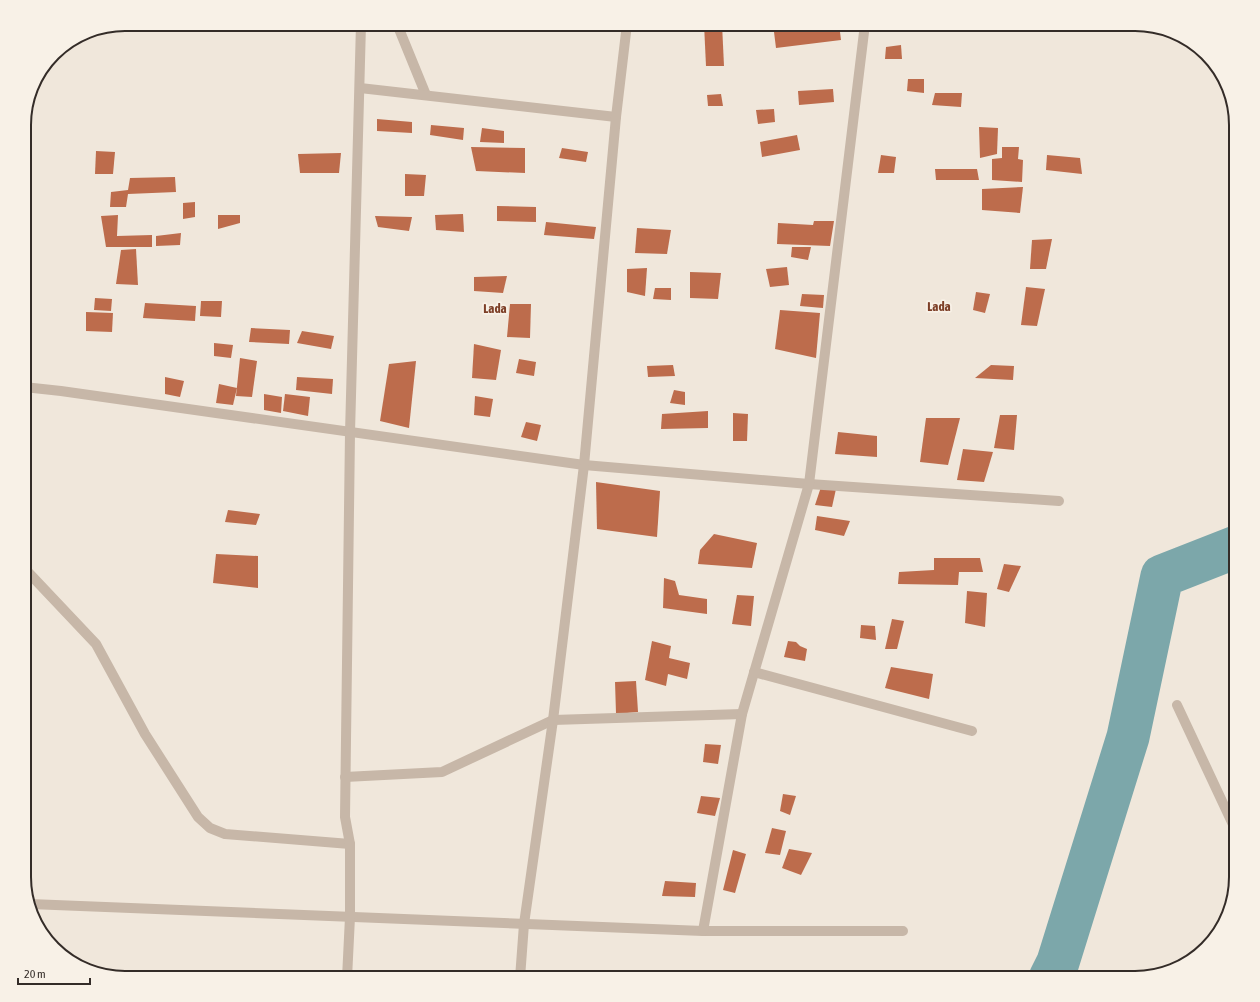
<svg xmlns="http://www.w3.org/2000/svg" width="1260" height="1002" viewBox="0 0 1260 1002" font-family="'Asap Condensed',sans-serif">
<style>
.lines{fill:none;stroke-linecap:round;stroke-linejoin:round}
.river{stroke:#7ca7aa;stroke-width:43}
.building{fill:#bd6c4c}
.minor{stroke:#c7b7a8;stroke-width:10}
.labels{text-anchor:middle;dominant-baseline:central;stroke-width:3.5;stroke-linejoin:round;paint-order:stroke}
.quarter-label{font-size:13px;font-weight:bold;fill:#7d3f27;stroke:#f8f1e7}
.rim{fill:none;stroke:#342c28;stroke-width:2}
</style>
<rect width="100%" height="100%" fill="#f0e7db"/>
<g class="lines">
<!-- river -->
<path class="river" d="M1050 978 1058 962 1128 737 1162 576 1236 547"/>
</g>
<!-- building -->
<g class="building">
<path d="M704 24H722L724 66H706Z"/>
<path d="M773 24H839L841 40 776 48Z"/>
<path d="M1008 24H1030L1029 32 1007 29Z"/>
<path d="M901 45 902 59H885L886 47Z"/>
<path d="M908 79H924V93L907 91Z"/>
<path d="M833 89 834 102 799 105 798 91Z"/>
<path d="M935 93H962L961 107 932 105Z"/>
<path d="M721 94 723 106H708L707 95Z"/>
<path d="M774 109 775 122 758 124 756 110Z"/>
<path d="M377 119 412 122V133L377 131Z"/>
<path d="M431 125 464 128 463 140 430 135Z"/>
<path d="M979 127 998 128 997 154 980 158Z"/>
<path d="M482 128 504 131V143L480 142Z"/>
<path d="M797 135 800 150 762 157 760 142Z"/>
<path d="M471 147 525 148V173L476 171Z"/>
<path d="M1002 147H1019L1018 159 1023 160 1022 182 992 180V159L1002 158Z"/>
<path d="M562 148 588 152 586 162 559 158Z"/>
<path d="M96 151 115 152 113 174H95Z"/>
<path d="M341 153 339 173H300L298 154Z"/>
<path d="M881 155 896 157 894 173H878Z"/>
<path d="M1047 155 1080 158 1082 174 1046 170Z"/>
<path d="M935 169H977L979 180H936Z"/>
<path d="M405 174 426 175 424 196H405Z"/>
<path d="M175 177 176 192 128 194 126 207H110L111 192 128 190 130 178Z"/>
<path d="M1023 187 1020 213 982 210V189Z"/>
<path d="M195 202V217L183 219V203Z"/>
<path d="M497 206 536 207V222L497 221Z"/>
<path d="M463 214 464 232 436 230 435 215Z"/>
<path d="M118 215 117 236 152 235V247H106L101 216Z"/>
<path d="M218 215H240V223L218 229Z"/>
<path d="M375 216 412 217 409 231 378 227Z"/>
<path d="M814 221H834L830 246 777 244 778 223 813 225Z"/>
<path d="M546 222 596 227 594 239 544 235Z"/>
<path d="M637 228 671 230 667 254 635 253Z"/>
<path d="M181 233 180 245 156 246V236Z"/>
<path d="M1052 239 1046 269H1030L1032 240Z"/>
<path d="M792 247H811L808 260 791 257Z"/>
<path d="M136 249 138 285 116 284 121 250Z"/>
<path d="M787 267 789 285 770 287 766 269Z"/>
<path d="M647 268 645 296 627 292V269Z"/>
<path d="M690 272 721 273 718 299 690 298Z"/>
<path d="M507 276 503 293 474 291V277Z"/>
<path d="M1026 287 1045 289 1037 326 1021 325Z"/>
<path d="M655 288H671V300L653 299Z"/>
<path d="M976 292 990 294 985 313 973 310Z"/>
<path d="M802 294 824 295 823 308 800 306Z"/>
<path d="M95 298 112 299 111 311 94 310Z"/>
<path d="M201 301H222L221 317 200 316Z"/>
<path d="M145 303 196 306 195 321 143 318Z"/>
<path d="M510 304H531L530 338 507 337Z"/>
<path d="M780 310 820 313 816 358 775 349Z"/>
<path d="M86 312 113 313 112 332 86 331Z"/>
<path d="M251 328 290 330 289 344 249 342Z"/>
<path d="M302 331 334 336 331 349 297 343Z"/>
<path d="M214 343 233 345 231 358 214 356Z"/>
<path d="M474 344 501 350 496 380 472 378Z"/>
<path d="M240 358 257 361 252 397 236 396Z"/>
<path d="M519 359 536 362 534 376 516 373Z"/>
<path d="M416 361 409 428 380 421 389 364Z"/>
<path d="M673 365 675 376 648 377 647 366Z"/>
<path d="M991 365 1014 366 1013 380 975 378Z"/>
<path d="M165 377 184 381 180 397 165 394Z"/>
<path d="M297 377 333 379 332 394 296 390Z"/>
<path d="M219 384 237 388 233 405 216 403Z"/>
<path d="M674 390 685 392V405L670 403Z"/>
<path d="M264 394 282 397 281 413 264 410Z"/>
<path d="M285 394 310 397 308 416 283 411Z"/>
<path d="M475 396 493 399 490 417 474 415Z"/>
<path d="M708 411V428L661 429 662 414Z"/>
<path d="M733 413 748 414 747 441H733Z"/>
<path d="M1000 415H1017L1014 450 994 448Z"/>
<path d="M926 418H960L948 465 920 462Z"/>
<path d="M526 422 541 425 537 441 521 437Z"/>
<path d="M838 432 877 436V457L835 454Z"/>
<path d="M963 449 993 452 984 482 957 480Z"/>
<path d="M596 482 660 491 657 537 597 529Z"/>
<path d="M821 487 836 489 832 507 815 505Z"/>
<path d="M228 510 260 514 256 525 225 522Z"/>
<path d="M817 516 850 521 844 536 815 530Z"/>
<path d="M714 534 757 543 752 568 698 564 700 550Z"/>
<path d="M216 554 258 556V588L213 583Z"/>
<path d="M934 558H980L983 572H959L958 585 898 584 899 572 934 570Z"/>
<path d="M1004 564 1021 566 1009 592 997 589Z"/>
<path d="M664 578 675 581 679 595 707 599V614L663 608Z"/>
<path d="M967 591 987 593 985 627 965 623Z"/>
<path d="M737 595 754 596 751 626 732 624Z"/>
<path d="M892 619 904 621 897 649H885Z"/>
<path d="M861 625 875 626 876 640 860 638Z"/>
<path d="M652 641 671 646 669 658 690 663 687 679 668 674 666 686 645 680Z"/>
<path d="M788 641 796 642 800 646 807 649 805 661 784 657Z"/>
<path d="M891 667 933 674 929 699 885 688Z"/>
<path d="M636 681 638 712 616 714 615 682Z"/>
<path d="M705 744 721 745 718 764 703 762Z"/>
<path d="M783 794 796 796 790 815 780 811Z"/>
<path d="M701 796 720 798 715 816 697 813Z"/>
<path d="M772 828 786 831 780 855 765 853Z"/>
<path d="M789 849 812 853 801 875 782 868Z"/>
<path d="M733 850 746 854 735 893 723 890Z"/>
<path d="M665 881 696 883 695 897 662 896Z"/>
</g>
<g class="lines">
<!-- minor -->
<g class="minor">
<path d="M397 24 426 95"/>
<path d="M360 88 616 117"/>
<path d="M24 387 61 391 584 465 809 484 1059 501"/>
<path d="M24 550 27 571"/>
<path d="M24 570 27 571 96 644 145 734 198 817 210 828 225 834 350 844"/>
<path d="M754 672 972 731"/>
<path d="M1177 705 1236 831"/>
<path d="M345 777 442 772 553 720 742 714"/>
<path d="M30 904 703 931H903"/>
<path d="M703 931 742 714 809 484 865 24"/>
<path d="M347 978 350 917V844L345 817 350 433 361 24"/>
<path d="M520 978 524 924 553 720 584 465 616 117 627 24"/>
</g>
</g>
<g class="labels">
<!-- quarter labels -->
<g class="quarter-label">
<text x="939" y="306">Lada</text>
<text x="495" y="308">Lada</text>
</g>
</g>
<!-- crop -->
<path d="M0 0H1260V1002H0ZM125 31H1135A94 94 0 0 1 1229 125V877A94 94 0 0 1 1135 971H125A94 94 0 0 1 31 877V125A94 94 0 0 1 125 31Z" fill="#f8f1e7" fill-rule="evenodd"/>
<path class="rim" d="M125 31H1135A94 94 0 0 1 1229 125V877A94 94 0 0 1 1135 971H125A94 94 0 0 1 31 877V125A94 94 0 0 1 125 31Z"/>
<!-- scale -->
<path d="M18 978v6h72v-6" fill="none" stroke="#342c28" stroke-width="2"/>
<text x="24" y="978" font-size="12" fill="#342c28" stroke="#f8f1e7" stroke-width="3" paint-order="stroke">20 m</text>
</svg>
